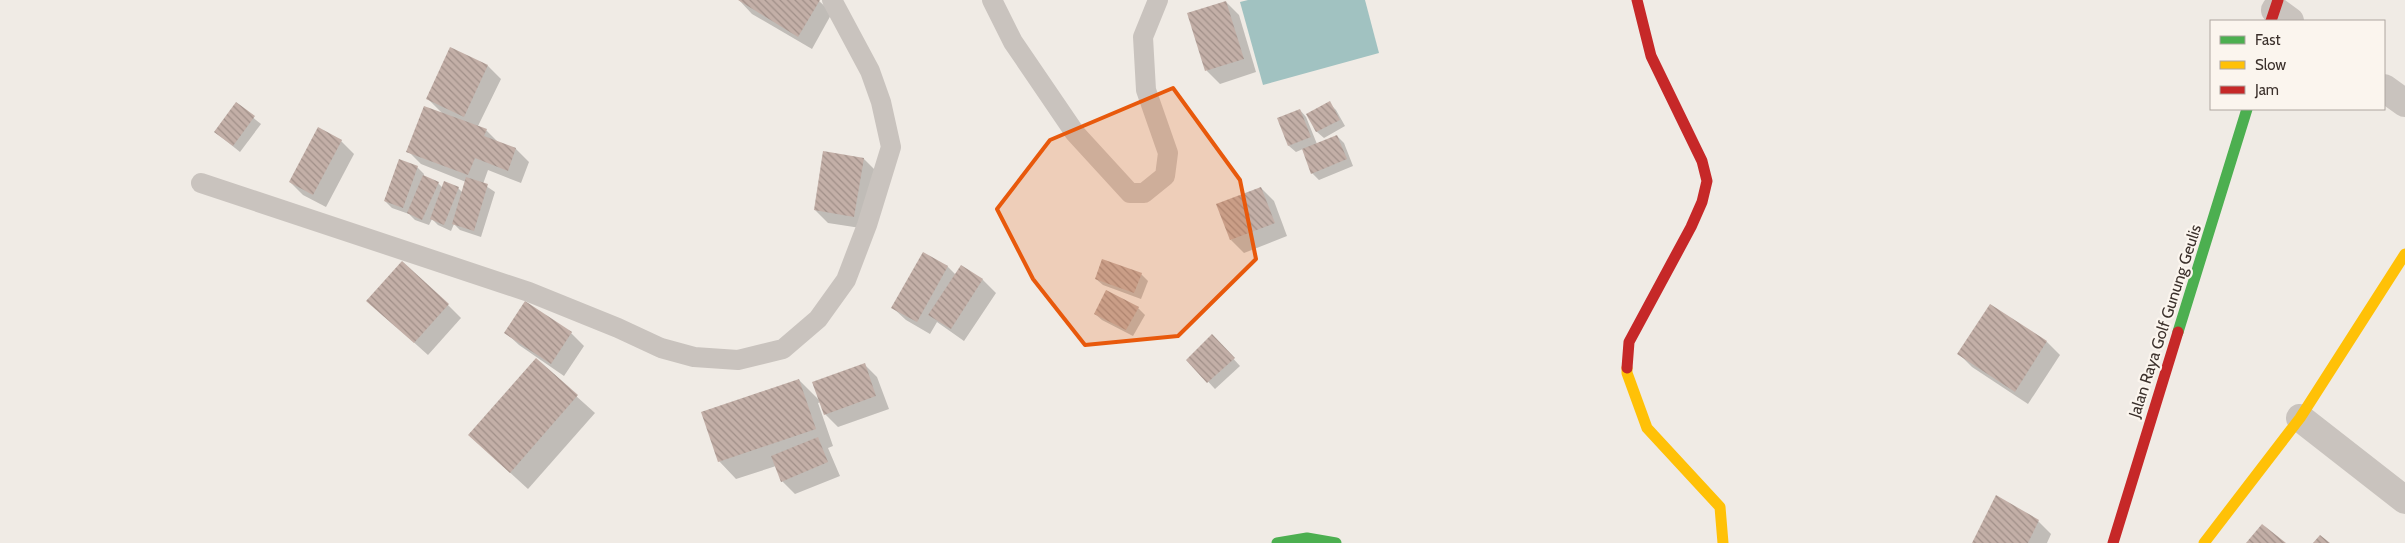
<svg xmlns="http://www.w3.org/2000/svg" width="2405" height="543" viewBox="0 0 2405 543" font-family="Cabin,sans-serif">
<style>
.water{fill:#a1c2c1}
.shadow{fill:#0003}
.building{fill:url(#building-back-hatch)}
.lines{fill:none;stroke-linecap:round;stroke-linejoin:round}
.lane{stroke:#c9c3be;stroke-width:20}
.street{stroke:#c9c3be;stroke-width:28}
.fast{stroke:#4caf50;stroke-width:11}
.slow{stroke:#ffc107;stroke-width:11}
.jam{stroke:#c62828;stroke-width:11}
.marked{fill:#e8590c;fill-opacity:0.2;stroke:#e8590c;stroke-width:4;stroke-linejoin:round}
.labels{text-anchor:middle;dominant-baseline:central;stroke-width:4.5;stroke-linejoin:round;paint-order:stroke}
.street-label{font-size:16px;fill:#3b302b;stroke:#fbf5ee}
</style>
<defs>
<pattern id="building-back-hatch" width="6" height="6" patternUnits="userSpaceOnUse" patternTransform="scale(1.25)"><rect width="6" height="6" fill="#c3afa7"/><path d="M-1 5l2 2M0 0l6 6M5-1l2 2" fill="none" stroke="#a08f88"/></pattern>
</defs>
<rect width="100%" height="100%" fill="#f0ebe5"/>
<!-- water -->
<path class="water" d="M1248 0H1365L1379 53 1263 85 1240 2Z"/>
<!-- shadow -->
<g class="shadow">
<path d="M739 0H818L832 13 812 49 752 14Z"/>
<path d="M1226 2 1239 15 1256 72 1220 84 1207 71 1189 14Z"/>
<path d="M451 49 488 66 501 79 478 126 486 130 498 142 516 149 529 162 521 183 488 170 483 184 495 192 481 237 460 230 454 224 451 231 438 225 432 219 429 225 415 220 409 214 392 208 385 201 417 167 424 174 423 177 438 183 443 188H458L463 193 466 182 421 164 408 151 443 114 428 99Z"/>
<path d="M1329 103 1336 110 1345 126 1324 138 1317 132 1308 115Z"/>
<path d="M236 104 261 124 240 152 215 132Z"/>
<path d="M1300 110 1306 117 1317 144 1337 136 1344 143 1353 166 1319 180 1312 173 1303 149 1296 152 1289 146 1279 119Z"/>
<path d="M341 141 354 154 326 207 303 195 290 182Z"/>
<path d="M864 159 877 172 867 229 828 223 815 210Z"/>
<path d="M1261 188 1274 201 1287 236 1244 253 1231 240Z"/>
<path d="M923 253 948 267 956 275 961 266 983 280 996 293 964 341 937 322 930 334 906 320 893 308Z"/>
<path d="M1141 274 1148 281 1141 299 1103 285 1096 279Z"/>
<path d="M448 305 461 318 428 355 381 313Z"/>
<path d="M1990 306 2047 342 2060 355 2028 404 1972 367 1959 354Z"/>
<path d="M1138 308 1145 315 1133 336 1102 320 1095 314Z"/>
<path d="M506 333H571L584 346 564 376 519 345Z"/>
<path d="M1219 343 1240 366 1215 389 1188 360Z"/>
<path d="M536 360 595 413 528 489 469 435Z"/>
<path d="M865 365 877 377 889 409 838 427 825 414 821 402 818 403 833 446 828 448 840 476 795 494 782 481 776 466 736 479 719 461 799 380 820 401Z"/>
<path d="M2038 521 2051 534 2047 543H1974Z"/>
</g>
<!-- building -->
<g class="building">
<path d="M738 0H820L798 37Z"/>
<path d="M1226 1 1244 59 1205 71 1187 13Z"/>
<path d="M450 47 488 65 464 117 426 99Z"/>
<path d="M1330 101 1340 120 1316 132 1306 114Z"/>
<path d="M236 102 255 116 233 146 214 132Z"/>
<path d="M424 106 487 129 484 136 516 148 508 171 475 158 468 175 406 152Z"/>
<path d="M1300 109 1311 137 1288 146 1277 118Z"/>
<path d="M318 127 342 140 313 195 289 182Z"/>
<path d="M1337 135 1347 159 1311 174 1302 149Z"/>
<path d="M823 151 864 158 854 217 814 210Z"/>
<path d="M399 159 418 166 403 208 384 201Z"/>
<path d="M423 175 439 182 422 220 407 213Z"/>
<path d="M466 177 488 184 474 231 452 224Z"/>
<path d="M444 181 459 187 444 225 430 219Z"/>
<path d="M1261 187 1275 223 1230 240 1216 204Z"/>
<path d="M923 252 948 266 917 322 891 308Z"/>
<path d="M1102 259 1142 273 1134 293 1095 279Z"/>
<path d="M402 261 449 304 414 343 366 301Z"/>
<path d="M961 265 983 279 951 329 928 315Z"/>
<path d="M1106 290 1139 307 1126 330 1094 314Z"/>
<path d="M525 301 572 332 551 364 504 333Z"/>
<path d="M1990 304 2047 341 2015 392 1957 354Z"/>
<path d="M1212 334 1235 358 1207 383 1186 360Z"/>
<path d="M536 358 578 395 510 473 468 435Z"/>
<path d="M865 363 876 396 824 415 812 382Z"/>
<path d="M799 379 816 429 718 462 701 412Z"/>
<path d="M818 437 828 462 781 482 771 456Z"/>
<path d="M1996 495 2039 520 2028 543H1972Z"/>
<path d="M2262 524 2286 543H2246Z"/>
<path d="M2320 535 2330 543H2313Z"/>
</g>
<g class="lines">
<!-- lane -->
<g class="lane">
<path d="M992 0 1013 42 1075 133 1130 193H1144L1165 176 1168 153 1146 90 1143 37 1158 0"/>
<path d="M201 183 529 292 618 328 661 348 694 357 738 360 783 349 818 319 846 280 867 225 891 147 881 102 870 71 832 0"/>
</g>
<!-- street -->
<g class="street">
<path d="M2275 10 2290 21"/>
<path d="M2384 88 2405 103"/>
<path d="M2300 418 2405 500"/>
</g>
<!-- fast -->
<g class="fast">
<path d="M2178 332 2247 109"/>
<path d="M1277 543 1307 538 1336 543"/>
</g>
<!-- slow -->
<g class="slow">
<path d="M1627 368V373L1647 428 1720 507 1723 543"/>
<path d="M2204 543 2300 418 2405 254"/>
</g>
<!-- jam -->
<g class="jam">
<path d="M2271 21 2278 0"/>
<path d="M1627 368 1629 342 1691 227 1702 202 1707 181 1702 161 1651 56 1637 0"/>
<path d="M2113 543 2178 332"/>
</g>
</g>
<!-- marked area -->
<path class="marked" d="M1173 88 1240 180 1256 259 1178 336 1085 345 1033 279 997 209 1050 140Z"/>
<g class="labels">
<!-- street labels -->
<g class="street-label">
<text transform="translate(2165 321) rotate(-72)">Jalan Raya Golf Gunung Geulis</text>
</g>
</g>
<!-- legend -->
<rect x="2210" y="20" width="175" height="90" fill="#fbf5ee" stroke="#aea6a0"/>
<rect x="2220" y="36" width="25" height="8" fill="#4caf50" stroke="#aea6a0"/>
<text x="2255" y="45" font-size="15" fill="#3b302b">Fast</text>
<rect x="2220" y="61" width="25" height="8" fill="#ffc107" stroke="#aea6a0"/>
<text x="2255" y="70" font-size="15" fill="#3b302b">Slow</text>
<rect x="2220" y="86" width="25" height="8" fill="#c62828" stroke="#aea6a0"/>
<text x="2255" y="95" font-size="15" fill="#3b302b">Jam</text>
</svg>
